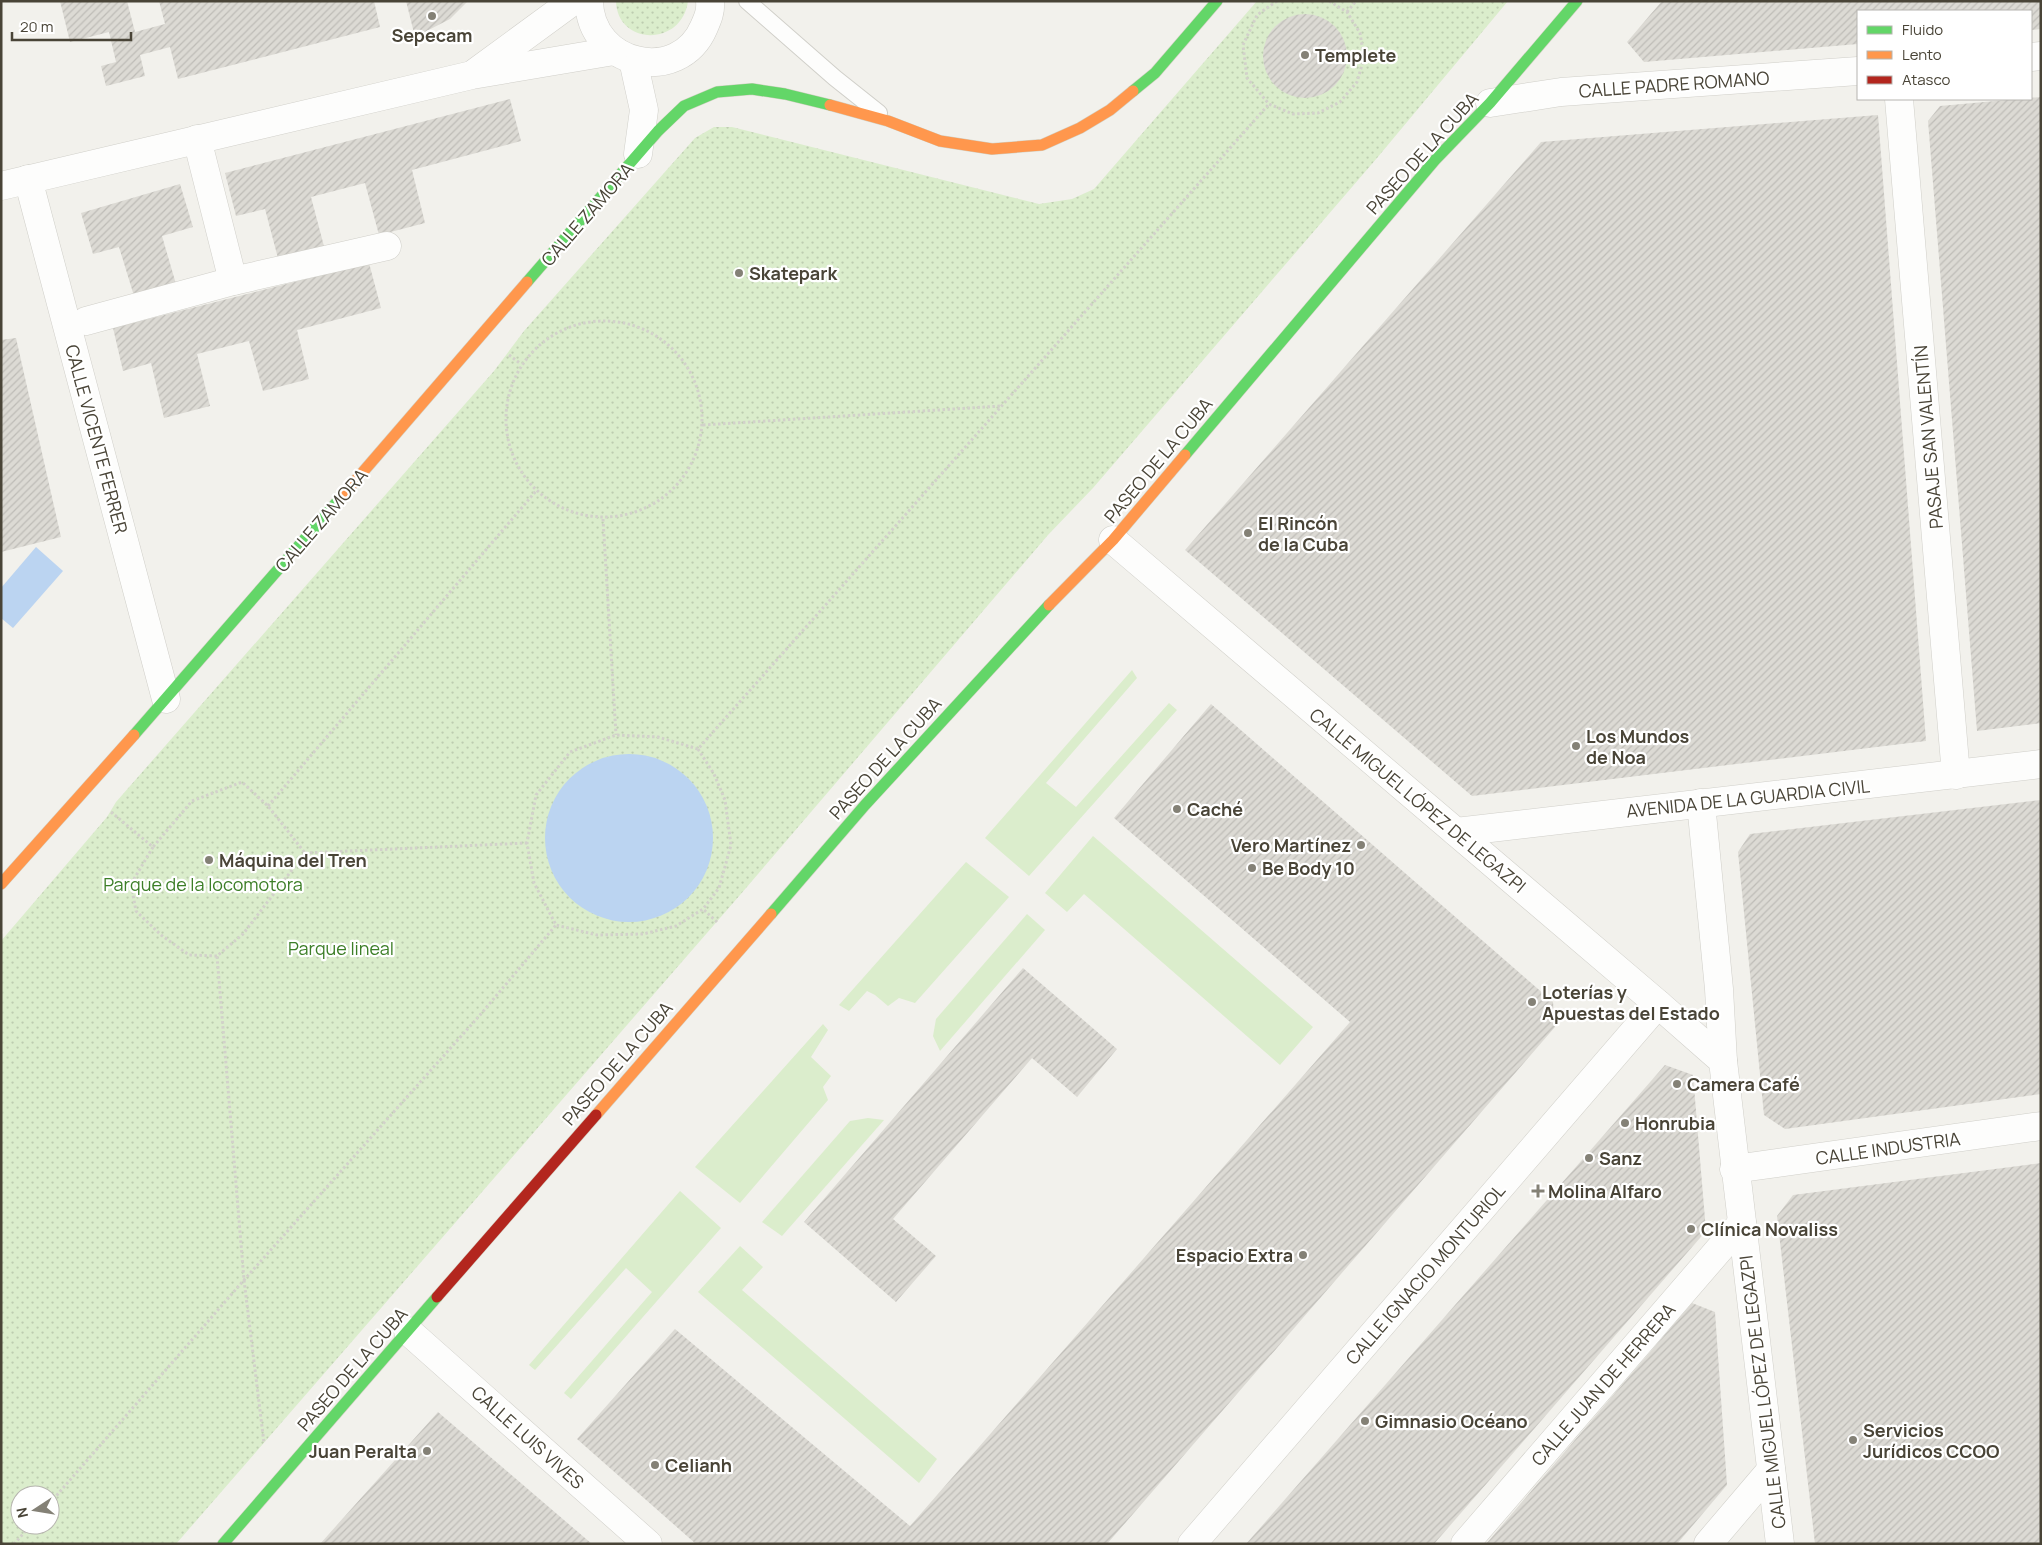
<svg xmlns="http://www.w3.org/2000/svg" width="2042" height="1545" viewBox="0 0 2042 1545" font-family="Manrope,sans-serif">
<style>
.green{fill:#dbedcc}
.park{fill:url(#park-dots);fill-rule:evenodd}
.water{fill:#bbd4f1}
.building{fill:url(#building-hatch)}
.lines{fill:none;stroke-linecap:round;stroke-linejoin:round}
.lane-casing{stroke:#d0cfc9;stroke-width:18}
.street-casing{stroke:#d0cfc9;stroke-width:29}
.fast-casing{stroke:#d2d0c3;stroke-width:12}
.slow-casing{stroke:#d2d0c3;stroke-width:12}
.jam-casing{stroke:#d2d0c3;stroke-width:12}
.path{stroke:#d2d1ca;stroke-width:3;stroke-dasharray:2.5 2.5;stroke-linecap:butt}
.lane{stroke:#fdfdfc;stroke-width:16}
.street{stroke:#fdfdfc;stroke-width:28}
.fast{stroke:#63d668;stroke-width:11}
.slow{stroke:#ff974d;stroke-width:11}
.jam{stroke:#b3261e;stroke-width:11}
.poi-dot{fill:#848176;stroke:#fff;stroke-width:2}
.labels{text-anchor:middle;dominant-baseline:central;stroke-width:4.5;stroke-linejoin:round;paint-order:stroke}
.poi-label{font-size:18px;font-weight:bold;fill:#494437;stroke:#fff;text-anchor:start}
.street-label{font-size:18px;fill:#494437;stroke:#fff}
.park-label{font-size:18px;fill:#3c7e27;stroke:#fff}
</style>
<defs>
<pattern id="park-dots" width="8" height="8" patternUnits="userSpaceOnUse" patternTransform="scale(1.25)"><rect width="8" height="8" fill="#dbedcc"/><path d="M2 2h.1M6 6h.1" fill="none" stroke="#bdccb0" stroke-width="1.8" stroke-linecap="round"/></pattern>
<pattern id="building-hatch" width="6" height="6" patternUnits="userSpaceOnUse" patternTransform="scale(1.25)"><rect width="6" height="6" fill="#dcdad4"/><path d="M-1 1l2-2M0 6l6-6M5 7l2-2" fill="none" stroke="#bebcb7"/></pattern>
</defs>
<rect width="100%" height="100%" fill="#f2f1ec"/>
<!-- green -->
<g class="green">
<path d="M1132 670 1137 678 1046 783 1076 807 1169 703 1177 710 1029 876 985 838Z"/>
<path d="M1093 836 1313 1027 1280 1065 1084 894 1067 912 1045 893Z"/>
<path d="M966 862 1009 897 915 1003 899 998 888 1006 875 995 867 991 849 1011 839 1005Z"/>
<path d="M1027 914 1045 930 940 1051 933 1036 936 1019Z"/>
<path d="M823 1024 828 1030 811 1057 831 1076 823 1087 828 1100 740 1203 695 1167Z"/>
<path d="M868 1118 884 1120 782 1236 762 1222 850 1121Z"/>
<path d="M680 1191 721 1228 571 1399 564 1393 652 1292 626 1268 535 1370 529 1365Z"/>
<path d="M740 1246 763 1267 742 1290 937 1459 919 1483 698 1292Z"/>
</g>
<!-- park -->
<g class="park">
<path d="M616 1H688C682 47 617 46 616 1Z"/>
<path d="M1257 1H1508L1377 158 1093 488 1048 535 740 895 176 1544H1V941L107 817 116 802 494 371 524 331 695 138 714 127H732L1039 204 1072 199 1094 189ZM20 1495H50V1525H20Z"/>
</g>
<!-- water -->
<g class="water">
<path d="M36 547 63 571 13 628 1 618V588Z"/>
<circle cx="629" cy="838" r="84"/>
</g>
<!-- building -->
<g class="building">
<path d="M60 1H127L135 32 165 24 159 1H374L380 27 178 79 170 47 140 55 145 76 106 86 101 66 116 62 109 32 70 42Z"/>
<path d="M406 1H468L450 19 415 37Z"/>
<path d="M1662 1H2041V29L2031 30V11H1858V44L1644 62 1627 42Z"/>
<circle cx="1305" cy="56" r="42"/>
<path d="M2041 97V723L1977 731 1928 121 1940 106Z"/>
<path d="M510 99 521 141 412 170 425 223 379 235 365 183 311 197 325 250 279 262 265 209 236 216 225 173Z"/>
<path d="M1878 115 1926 741 1472 796 1185 550 1541 142Z"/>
<path d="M180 184 193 227 162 236 176 284 134 296 119 247 93 254 81 213Z"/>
<path d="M369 263 381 308 297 330 309 379 263 391 249 341 197 354 210 406 164 418 151 363 123 371 113 328Z"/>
<path d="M16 338 61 537 1 552V340Z"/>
<path d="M1211 704 1553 1002 1555 1027 1107 1544H696L577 1439 675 1329 910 1526 1350 1022 1114 818Z"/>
<path d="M2041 800V1094L1785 1129 1764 1115 1738 852 1750 834Z"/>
<path d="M1023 968 1117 1049 1077 1097 1032 1058 893 1219 936 1256 896 1302 804 1222Z"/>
<path d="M1665 1065 1693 1075 1706 1231 1434 1544H1246Z"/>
<path d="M2041 1163V1544H1815L1777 1216 1793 1195Z"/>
<path d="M1692 1303 1715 1312 1727 1485 1677 1544H1486Z"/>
<path d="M438 1412 474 1443 592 1544H320Z"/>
</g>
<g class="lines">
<!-- lane casing -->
<g class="lane-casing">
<path id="lane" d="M747 1 835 78 879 113"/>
</g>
<!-- street casing -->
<g class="street-casing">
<g id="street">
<path d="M589 1C590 66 679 86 704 27 708 18 711 11 710 1"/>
<path d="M2031 57 2041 56"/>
<path d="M633 60 644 110 638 154"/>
<path d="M476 72 573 1"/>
<path d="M1899 99 1956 775"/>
<path d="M1490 103 1561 92 1858 71"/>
<path d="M197 139 233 281"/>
<path d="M28 179 166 699"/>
<path d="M1 186 472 75 614 51"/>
<path d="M86 321 233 281 387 246"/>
<path d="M1113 540 1658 1004 1723 1061 1780 1544"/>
<path d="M1701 803 1719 989 1723 1061"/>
<path d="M1456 832 2041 764"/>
<path d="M1734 1169 2041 1126"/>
<path d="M408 1331 648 1544"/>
<path d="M1192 1544 1658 1004"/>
<path d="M1465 1544 1742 1223"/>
<path d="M1708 1544 1771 1470"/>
</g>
</g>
<!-- fast casing -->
<g class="fast-casing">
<g id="fast">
<path d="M1133 91 1155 73 1217 1"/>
<path d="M527 282 658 131 684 106 717 92 752 89 785 94 830 105"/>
<path d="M1185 455 1435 160 1490 103 1577 1"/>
<path d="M134 735 343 495"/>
<path d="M771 914 865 805 1049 605"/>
<path d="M223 1544 437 1297"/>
</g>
</g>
<!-- slow casing -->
<g class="slow-casing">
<g id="slow">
<path d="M830 105 888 121 940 141 992 149 1042 145 1080 128 1110 110 1133 91"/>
<path d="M343 495 527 282"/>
<path d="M1049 605 1113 540 1185 455"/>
<path d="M1 884 134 735"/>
<path d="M596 1115 771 914"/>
</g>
</g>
<!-- jam casing -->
<g class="jam-casing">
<path id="jam" d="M437 1297 596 1115"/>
</g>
<!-- path -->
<g class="path">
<path d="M1277 1 1257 15 1243 45 1247 78 1269 104 1293 114 1318 113 1340 102 1357 82 1364 58 1360 33 1347 12 1329 1"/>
<path d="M1347 12 1356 1"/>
<circle cx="604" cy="419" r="98"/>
<path d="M509 355 521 364"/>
<path d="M703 425 1001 406"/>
<path d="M603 519 616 735"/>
<path d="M698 749 714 774 725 800 731 845 719 888 703 909"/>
<path d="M268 806 536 491"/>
<path d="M111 812 153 847 192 801 242 782 268 806 305 853 243 934 217 956 244 1280 264 1443"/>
<path d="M153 847 131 884 136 911 161 935 189 955 217 956"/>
<path d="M305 853 527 843"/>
<path d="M717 922 703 909 676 926 643 934 597 935 556 925 534 883 527 843 536 795 570 752 616 735 658 737 698 749 1269 104"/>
<path d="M50 1503 244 1280 480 1015 556 925"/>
<path d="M14 1544 31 1525"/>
</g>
<!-- lane -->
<use href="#lane" class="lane"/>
<!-- street -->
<use href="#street" class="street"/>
<!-- fast -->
<use href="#fast" class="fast"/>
<!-- slow -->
<use href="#slow" class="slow"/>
<!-- jam -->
<use href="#jam" class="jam"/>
</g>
<!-- markers -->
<g class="poi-dot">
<circle cx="432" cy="16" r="5"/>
<circle cx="1305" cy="55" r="5"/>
<circle cx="739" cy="273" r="5"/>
<circle cx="1248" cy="533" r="5"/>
<circle cx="1576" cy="746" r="5"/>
<circle cx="1177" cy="809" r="5"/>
<circle cx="1361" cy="845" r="5"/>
<circle cx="209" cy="860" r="5"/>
<circle cx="1252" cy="868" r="5"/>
<circle cx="1532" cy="1002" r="5"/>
<circle cx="1677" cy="1084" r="5"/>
<circle cx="1625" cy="1123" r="5"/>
<circle cx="1589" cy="1158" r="5"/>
<path d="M1535.5 1183.5h5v5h5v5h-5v5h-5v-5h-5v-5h5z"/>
<circle cx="1691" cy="1229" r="5"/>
<circle cx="1303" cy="1255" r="5"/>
<circle cx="1365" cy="1421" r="5"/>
<circle cx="1853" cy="1440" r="5"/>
<circle cx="427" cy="1451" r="5"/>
<circle cx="655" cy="1465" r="5"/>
</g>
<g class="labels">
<!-- poi labels -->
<g class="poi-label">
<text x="432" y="35" text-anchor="middle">Sepecam</text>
<text x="1315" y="55">Templete</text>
<text x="749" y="273">Skatepark</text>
<text x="1258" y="523">El Rincón<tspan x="1258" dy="21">de la Cuba</tspan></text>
<text x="1586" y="736">Los Mundos<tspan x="1586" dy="21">de Noa</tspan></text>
<text x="1187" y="809">Caché</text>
<text x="1351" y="845" text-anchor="end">Vero Martínez</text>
<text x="219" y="860">Máquina del Tren</text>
<text x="1262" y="868">Be Body 10</text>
<text x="1542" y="992">Loterías y<tspan x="1542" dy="21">Apuestas del Estado</tspan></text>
<text x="1687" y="1084">Camera Café</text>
<text x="1635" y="1123">Honrubia</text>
<text x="1599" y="1158">Sanz</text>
<text x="1548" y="1191">Molina Alfaro</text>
<text x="1701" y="1229">Clínica Novaliss</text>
<text x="1293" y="1255" text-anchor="end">Espacio Extra</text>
<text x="1375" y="1421">Gimnasio Océano</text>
<text x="1863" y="1430">Servicios<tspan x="1863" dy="21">Jurídicos CCOO</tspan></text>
<text x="417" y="1451" text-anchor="end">Juan Peralta</text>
<text x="665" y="1465">Celianh</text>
</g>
<!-- street labels -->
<g class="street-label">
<text transform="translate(1674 84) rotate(-4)">CALLE PADRE ROMANO</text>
<text transform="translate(1422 153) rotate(-48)">PASEO DE LA CUBA</text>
<text transform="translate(587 214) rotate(-49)">CALLE ZAMORA</text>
<text transform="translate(1928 437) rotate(-95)">PASAJE SAN VALENTÍN</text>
<text transform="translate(97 439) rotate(75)">CALLE VICENTE FERRER</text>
<text transform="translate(1158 460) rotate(-50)">PASEO DE LA CUBA</text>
<text transform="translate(321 520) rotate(-49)">CALLE ZAMORA</text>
<text transform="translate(885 758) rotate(-48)">PASEO DE LA CUBA</text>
<text transform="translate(1748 798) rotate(-6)">AVENIDA DE LA GUARDIA CIVIL</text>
<text transform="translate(1418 800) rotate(40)">CALLE MIGUEL LÓPEZ DE LEGAZPI</text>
<text transform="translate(617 1063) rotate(-49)">PASEO DE LA CUBA</text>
<text transform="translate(1888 1148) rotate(-8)">CALLE INDUSTRIA</text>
<text transform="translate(1425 1274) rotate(-49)">CALLE IGNACIO MONTURIOL</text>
<text transform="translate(352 1369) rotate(-49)">PASEO DE LA CUBA</text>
<text transform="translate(1603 1384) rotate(-49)">CALLE JUAN DE HERRERA</text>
<text transform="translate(1762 1392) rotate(-97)">CALLE MIGUEL LÓPEZ DE LEGAZPI</text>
<text transform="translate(528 1437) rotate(42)">CALLE LUIS VIVES</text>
</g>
<!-- park labels -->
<g class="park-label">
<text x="203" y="884">Parque de la locomotora</text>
<text x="341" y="948">Parque lineal</text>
</g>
</g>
<!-- border -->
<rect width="2042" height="1545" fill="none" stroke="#494437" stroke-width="5"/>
<!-- legend -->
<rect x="1857" y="10" width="175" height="90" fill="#ffffff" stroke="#b6b4af"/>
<rect x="1867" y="26" width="25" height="8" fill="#63d668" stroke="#b6b4af"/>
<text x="1902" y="35" font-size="15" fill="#494437">Fluido</text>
<rect x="1867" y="51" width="25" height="8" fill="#ff974d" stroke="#b6b4af"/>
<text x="1902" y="60" font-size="15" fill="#494437">Lento</text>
<rect x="1867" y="76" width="25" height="8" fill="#b3261e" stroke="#b6b4af"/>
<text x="1902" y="85" font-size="15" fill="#494437">Atasco</text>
<!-- north arrow -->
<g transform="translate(35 1510) rotate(258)"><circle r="24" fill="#ffffff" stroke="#b6b4af"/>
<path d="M0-4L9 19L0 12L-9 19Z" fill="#848176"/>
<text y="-8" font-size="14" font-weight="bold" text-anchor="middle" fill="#494437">N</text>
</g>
<!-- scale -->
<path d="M12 32v8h119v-8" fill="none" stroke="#494437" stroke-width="2.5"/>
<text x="20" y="32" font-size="15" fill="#494437" stroke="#ffffff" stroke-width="4" paint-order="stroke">20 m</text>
</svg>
